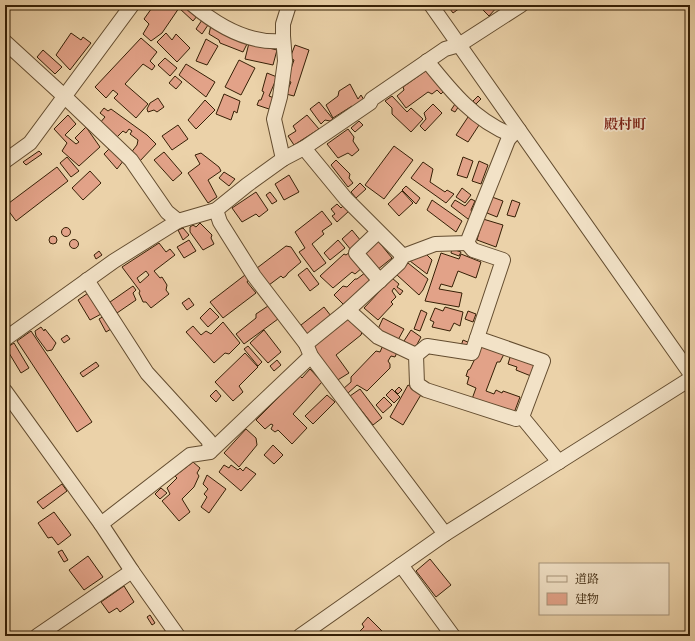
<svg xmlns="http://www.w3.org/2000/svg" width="695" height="641" viewBox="0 0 695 641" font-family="Alegreya,'Noto Serif JP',serif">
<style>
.building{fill:#e2a288;stroke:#362006;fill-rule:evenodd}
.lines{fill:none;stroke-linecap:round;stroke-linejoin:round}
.minor-casing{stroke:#634c2f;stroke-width:16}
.minor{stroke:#f2e2c7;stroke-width:14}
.labels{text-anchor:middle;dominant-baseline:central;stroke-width:3.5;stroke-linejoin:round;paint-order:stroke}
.quarter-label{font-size:14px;font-weight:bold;fill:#7a1f14;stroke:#f2e2c7}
</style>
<rect width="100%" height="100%" fill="#ebd2a9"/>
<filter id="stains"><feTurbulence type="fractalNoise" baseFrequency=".005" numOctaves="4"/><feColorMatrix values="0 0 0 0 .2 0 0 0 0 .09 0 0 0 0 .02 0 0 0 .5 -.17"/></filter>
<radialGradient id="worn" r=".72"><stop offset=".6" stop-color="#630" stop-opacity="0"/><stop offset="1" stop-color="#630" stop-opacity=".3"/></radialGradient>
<!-- building -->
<g class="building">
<path d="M154 5H188L198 15 193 21 179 8 162 33 151 41 143 34 149 24 144 19Z"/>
<path d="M447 5H461L460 8 453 13Z"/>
<path d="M478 5H497L498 6 489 16Z"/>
<path d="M202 20 208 25 202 34 196 29Z"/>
<path d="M211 25 247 44 243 52 220 43 219 40 209 34Z"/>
<path d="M71 33 81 40 83 37 91 43 70 70 56 55Z"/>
<path d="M166 33 172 40 176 34 190 48 177 62 157 42Z"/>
<path d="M141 38 157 52 150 61 155 66 152 70 143 64 125 84 148 104 136 118 114 98 118 94 113 90 106 98 95 87Z"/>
<path d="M206 39 218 46 207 65 196 61Z"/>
<path d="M249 43 277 50 273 65 245 59Z"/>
<path d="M295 45 309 50 294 96 286 94 291 82 287 80 294 60 290 58Z"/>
<path d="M43 50 62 67 55 74 37 57Z"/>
<path d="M165 58 177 68 170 76 158 65Z"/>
<path d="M239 60 255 68 241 95 225 87Z"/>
<path d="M186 64 215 82 206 97 179 75Z"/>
<path d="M427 70 444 91 441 94 437 90 432 94 428 92 406 108 397 96 404 90 403 87Z"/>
<path d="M267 73 277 77 269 96 274 98 269 109 257 105 259 100H261L264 92 262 91Z"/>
<path d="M175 76 182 82 176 89 169 83Z"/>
<path d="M350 84 358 99 361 95 364 100 354 108 352 106 333 118 326 105 338 96 339 91Z"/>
<path d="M224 94 240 101 237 113 234 111 231 120 216 114Z"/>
<path d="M392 96 407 112 411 108 423 119 411 132 392 114V108L385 101Z"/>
<path d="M478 96 481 99 476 104 473 101Z"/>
<path d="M158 98 164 107 157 112 154 110 148 112 147 109 150 103Z"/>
<path d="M205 100 215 110 196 129 188 120Z"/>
<path d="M319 102 333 119 330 121 325 120 321 124 310 109Z"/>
<path d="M433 104 442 113 425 131 420 126 426 119 424 113Z"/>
<path d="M455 104 459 106 455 112 451 110Z"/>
<path d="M104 108 108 111 111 109 147 135 156 144 139 162 130 154 137 145 138 140 130 134 132 131 129 129 126 133 123 131 116 138 99 124 105 117 100 113Z"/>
<path d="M470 114 481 122 468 142 456 135Z"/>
<path d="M68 115 76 124 65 135 76 144 79 142 75 138 86 127 100 147 79 166 62 151 67 143 54 129Z"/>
<path d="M307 115 319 129 294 145 288 136 296 131 293 126Z"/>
<path d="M359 121 363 125 355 132 351 128Z"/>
<path d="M178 125 188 139 172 150 162 136Z"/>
<path d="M348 129 354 137 353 141 359 150 352 156 348 153 338 158 327 144Z"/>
<path d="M394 146 413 160 384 199 365 185Z"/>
<path d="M111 147 124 160 117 169 104 154Z"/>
<path d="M39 151 42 154 26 165 23 162Z"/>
<path d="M164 152 182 173 173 181 154 160Z"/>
<path d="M201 153 219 167 221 171 208 180 217 197 208 203 188 173 200 164 195 155Z"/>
<path d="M67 157 79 171 71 177 60 163Z"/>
<path d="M463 157 473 161 467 178 457 175Z"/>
<path d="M336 160 350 174 349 178 353 183 348 187 331 165Z"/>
<path d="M479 161 488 165 481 184 472 181Z"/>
<path d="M423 162 433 169 430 182 445 192 447 190 454 194 446 203 411 178Z"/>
<path d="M57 167 68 181 16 221 5 206Z"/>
<path d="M90 171 101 183 83 200 72 188Z"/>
<path d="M224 172 235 179 229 186 219 178Z"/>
<path d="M289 175 299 192 284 200 275 184Z"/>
<path d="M360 183 366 189 356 198 351 192Z"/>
<path d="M406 186 420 198 416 204 402 190Z"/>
<path d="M462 188 471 195 465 203 456 197Z"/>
<path d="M402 191 413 203 399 216 388 204Z"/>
<path d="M256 192 268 210 259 217 256 214 242 222 232 208Z"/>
<path d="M270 192 277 201 272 204 266 195Z"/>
<path d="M492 197 503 201 497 217 487 213Z"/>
<path d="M471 199 475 201 471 210 473 214 468 219 451 206 455 200 465 206Z"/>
<path d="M432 200 462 221 456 232 427 210Z"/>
<path d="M512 200 520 203 515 217 507 215Z"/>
<path d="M337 204 341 208 344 205 349 211 337 222 332 216 335 214 331 209Z"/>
<path d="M322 211 332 224 322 231 324 234 312 244 326 263 314 272 299 252 305 248 295 232Z"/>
<path d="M483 219 503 225 496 247 477 240Z"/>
<path d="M200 223 212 235 211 238 214 244 203 250 190 232V227L193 225 196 227Z"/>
<circle cx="66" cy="232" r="4.5"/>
<path d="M183 228 189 235 183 240 178 230Z"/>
<path d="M352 230 361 241 351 250 342 239Z"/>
<circle cx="53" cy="240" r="4"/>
<circle cx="74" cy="244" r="4.5"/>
<path d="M189 240 196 251 184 258 177 247Z"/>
<path d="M338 240 345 248 330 260 324 253Z"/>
<path d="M378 241 392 258 377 270 363 253Z"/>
<path d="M159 243 166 252 170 249 175 255 154 271 160 278 162 277 167 285 166 290 169 294 151 308 146 302H143L139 293 140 291 122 267ZM146 271 149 275 140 283 137 278Z"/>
<path d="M286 246 291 247 301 262 288 273 286 276 283 278 281 276 269 285 257 268Z"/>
<path d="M452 249 461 252 459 256 451 253Z"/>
<path d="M99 251 102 255 96 259 94 255Z"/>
<path d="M350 252 363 267 355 274 352 272 333 288 320 276 344 254 346 255Z"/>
<path d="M441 253 459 259 461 254 481 262 476 278 458 271 452 287 441 284 439 289 462 293 459 307 425 301Z"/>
<path d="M426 254 432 260 427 274 410 261Z"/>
<path d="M408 263 428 279 423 290 419 295 397 275Z"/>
<path d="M307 268 319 284 310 291 298 275Z"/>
<path d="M366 272 373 280 344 305 334 295 343 286 347 287 355 279H357Z"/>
<path d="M245 275 249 279 247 282 256 293 223 318 210 302Z"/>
<path d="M392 278 399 284 397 287 403 291 400 295 394 288 392 291 396 297 391 302 393 304 378 320 364 308Z"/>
<path d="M133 286 136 290 133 293 136 300 117 313 110 302Z"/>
<path d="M91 291 103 313 90 320 78 300Z"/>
<path d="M189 298 194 305 187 310 182 303Z"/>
<path d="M268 306 278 319 244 344 236 334 256 318V314Z"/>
<path d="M324 307 331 316 308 335 301 325Z"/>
<path d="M445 307 463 312 460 326 454 323 450 331 432 327 434 322 430 320 435 308 443 311Z"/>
<path d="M210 308 219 317 208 327 200 318Z"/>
<path d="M421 310 427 313 420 331 414 329Z"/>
<path d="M468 311 476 314 473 322 465 319Z"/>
<path d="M104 316 111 329 106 332 99 319Z"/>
<path d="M347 317 363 329 361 335 336 355 349 373 336 381 312 345Z"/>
<path d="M383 318 404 329 398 340 378 329Z"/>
<path d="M223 322 240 343 229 354 225 353 214 363 186 332 193 326 201 335 206 331 211 334Z"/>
<path d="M41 327 44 331 45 329 56 343 52 350 47 351 36 336 35 331Z"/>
<path d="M264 330 281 352 268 363 250 343Z"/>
<path d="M411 330 421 337 415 348 404 341Z"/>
<path d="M31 331 92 422 77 432 17 341Z"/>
<path d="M67 335 70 339 64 343 61 339Z"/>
<path d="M463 340 470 343 468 349 461 346Z"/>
<path d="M14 343 29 368 21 373 6 348Z"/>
<path d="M384 343 398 350 395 357 391 356 388 361 390 364V368L367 391 357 385 348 393 343 389 351 382V377L376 351 380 352Z"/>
<path d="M248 346 262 362 258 366 244 349Z"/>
<path d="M481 346 504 354 500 362H497L486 391 494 394 496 390 502 393 503 391 520 397 514 413 472 399 476 388 467 384 469 377 466 376 468 370 470 369Z"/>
<path d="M245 353 258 367 239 386 243 392 233 401 215 382Z"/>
<path d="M511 354 536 363 531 376 516 370 517 367 508 364Z"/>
<path d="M277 360 281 365 274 371 270 366Z"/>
<path d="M96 362 99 366 83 377 80 373Z"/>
<path d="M310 369 322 382 293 414 307 428 292 444 278 430 275 432 271 429 273 425 271 424 265 429 256 420 300 376 302 378Z"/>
<path d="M408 385 422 393 403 425 390 417Z"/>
<path d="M399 387 402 390 398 394 395 391Z"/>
<path d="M360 389 382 418 373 425 350 396Z"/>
<path d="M392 389 400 397 394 403 386 395Z"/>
<path d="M216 390 221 396 216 402 210 396Z"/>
<path d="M327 395 335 402 313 424 305 416Z"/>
<path d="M384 397 392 405 383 413 376 405Z"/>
<path d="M246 429 256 438 257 445 239 467 224 453Z"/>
<path d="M273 445 283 455 274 464 264 455Z"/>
<path d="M193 462 200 468 197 473 199 476 194 487 182 499 190 512 179 521 162 501 170 494 167 488 177 478 175 476Z"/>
<path d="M224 465 229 468 231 465 238 470 240 468 243 471 246 467 256 474 241 491 219 472Z"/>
<path d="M207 475 226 489 209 513 201 507 207 497 204 494 208 489 203 484Z"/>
<path d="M62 484 67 491 43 509 37 502Z"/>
<path d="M161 488 167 493 160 499 155 494Z"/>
<path d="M54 512 71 535 58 545 52 537 48 538 38 523Z"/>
<path d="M62 550 68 560 64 562 58 552Z"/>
<path d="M88 556 103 577 84 590 69 570Z"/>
<path d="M430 559 451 585 436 597 416 571Z"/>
<path d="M124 586 134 602 120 612 117 608 109 613 101 602Z"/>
<path d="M150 615 155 623 152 625 147 617Z"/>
<path d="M368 617 383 632 378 636H364L359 632 364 627 362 624Z"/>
</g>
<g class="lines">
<!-- minor casing -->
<g class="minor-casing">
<g id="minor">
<path d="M193 5C218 26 250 44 283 41"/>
<path d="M431 5 690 373"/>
<path d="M5 42 64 96 131 160 167 212 178 221"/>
<path d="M427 61C451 91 475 121 512 135"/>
<path d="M304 148 346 199 403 256"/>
<path d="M283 159 274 119 280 97 285 61 283 36V24L289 5"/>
<path d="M5 161 30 143 132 5"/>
<path d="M216 210 220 222 254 276 306 344 311 356 445 534"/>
<path d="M378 232 356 253 380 281"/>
<path d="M467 243 473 250 503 260 477 338 543 361 522 417 559 462"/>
<path d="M87 280 147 373 209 441 210 452"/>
<path d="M348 310 378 337 416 355 417 384 426 390 516 419 522 417"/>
<path d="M5 339 114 261 178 221 216 210 247 185 283 159 304 148 370 103 372 99 445 49 459 45 521 5"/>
<path d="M306 344 348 310 399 263 403 256 435 244 467 243 508 140 512 135 519 130"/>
<path d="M416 355 427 346 472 353 477 338"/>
<path d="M5 391 101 524 132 571 178 636"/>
<path d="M101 524 190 455 210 452 311 356"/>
<path d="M401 565 453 636"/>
<path d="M37 636 132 571"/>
<path d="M300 636 445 534 690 379"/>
</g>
</g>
<!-- minor -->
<use href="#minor" class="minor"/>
</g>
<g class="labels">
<!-- quarter labels -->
<g class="quarter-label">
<text x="625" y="124">殿村町</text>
</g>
</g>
<!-- margin -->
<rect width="695" height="641" fill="none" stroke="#ebd2a9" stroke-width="20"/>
<rect x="6" y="6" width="683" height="629" fill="none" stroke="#362006" stroke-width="2"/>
<rect x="10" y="10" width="675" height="621" fill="none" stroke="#362006"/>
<!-- legend -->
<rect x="539" y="563" width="130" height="52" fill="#f2e2c7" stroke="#a7947a"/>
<rect x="547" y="576" width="20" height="6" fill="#f2e2c7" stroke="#a7947a"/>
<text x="575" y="583" font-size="12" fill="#362006">道路</text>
<rect x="547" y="593" width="20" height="12" fill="#e2a288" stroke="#a7947a"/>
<text x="575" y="603" font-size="12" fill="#362006">建物</text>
<rect width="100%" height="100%" filter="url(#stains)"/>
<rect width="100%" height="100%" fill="url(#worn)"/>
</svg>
